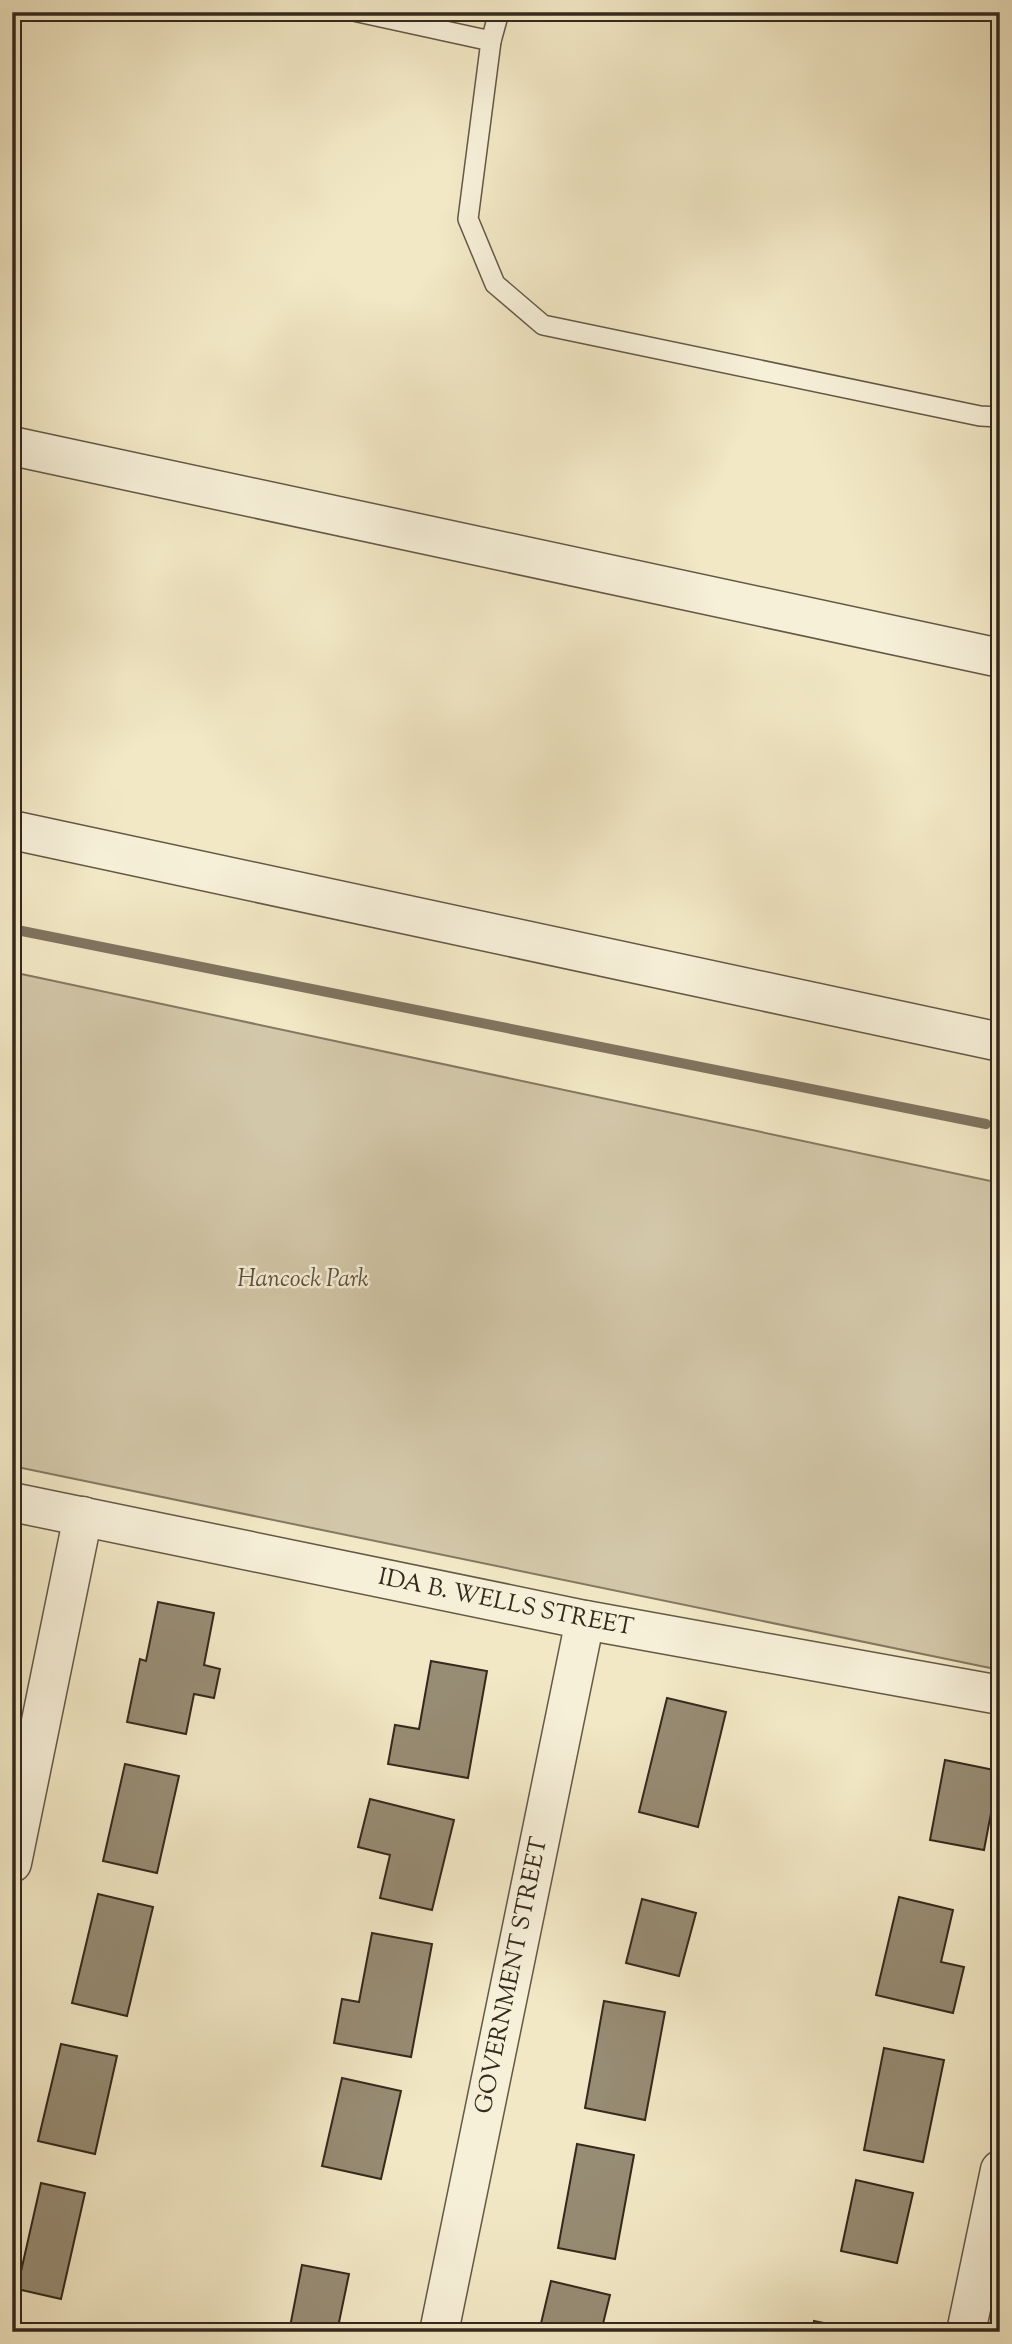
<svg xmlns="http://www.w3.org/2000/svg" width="1012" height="2344" viewBox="0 0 1012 2344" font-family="'Sorts Mill Goudy',serif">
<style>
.park{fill:#d2c7a8;stroke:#847862;stroke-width:2}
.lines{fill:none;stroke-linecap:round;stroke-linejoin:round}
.stream{stroke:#807460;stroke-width:10}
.building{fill:#978c74;stroke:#35281d;stroke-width:2}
.service-casing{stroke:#645847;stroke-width:22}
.minor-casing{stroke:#645847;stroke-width:41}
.tertiary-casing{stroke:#645847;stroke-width:41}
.service{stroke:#f7f0d9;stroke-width:19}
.minor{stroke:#f7f0d9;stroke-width:38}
.tertiary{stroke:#f7f0d9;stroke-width:38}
.labels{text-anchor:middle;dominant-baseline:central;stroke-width:5;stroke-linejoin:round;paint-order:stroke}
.park-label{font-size:24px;font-style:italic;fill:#5c5040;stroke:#f7f0d9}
.street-label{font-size:24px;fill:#35281d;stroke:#f7f0d9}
</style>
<rect width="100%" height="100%" fill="#f2e8c5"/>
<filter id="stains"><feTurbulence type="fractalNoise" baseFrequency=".00286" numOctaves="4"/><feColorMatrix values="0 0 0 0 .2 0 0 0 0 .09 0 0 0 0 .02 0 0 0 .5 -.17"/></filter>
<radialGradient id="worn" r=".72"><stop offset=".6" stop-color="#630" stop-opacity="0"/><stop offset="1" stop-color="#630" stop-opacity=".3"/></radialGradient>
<!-- park -->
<path class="park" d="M12 972 1000 1183V1670L12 1466Z"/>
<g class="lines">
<!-- stream -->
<path class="stream" d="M12 929 986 1124"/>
</g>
<!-- building -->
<g class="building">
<path d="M158 1602 214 1613 204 1665 220 1669 214 1698 194 1694 186 1734 127 1722 140 1659 146 1661Z"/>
<path d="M431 1661 487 1671 468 1778 388 1764 395 1725 419 1729Z"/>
<path d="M667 1698 726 1712 698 1827 639 1812Z"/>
<path d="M945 1760 999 1771 984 1850 930 1840Z"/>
<path d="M125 1764 179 1776 157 1873 103 1861Z"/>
<path d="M370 1799 454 1820 432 1910 380 1898 390 1855 358 1847Z"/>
<path d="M98 1894 153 1907 127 2016 72 2003Z"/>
<path d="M899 1897 953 1910 941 1962 964 1967 953 2013 876 1995Z"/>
<path d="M642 1899 696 1913 679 1976 626 1963Z"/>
<path d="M372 1933 432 1944 411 2057 334 2043 342 1999 359 2002Z"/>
<path d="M604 2001 665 2012 645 2120 585 2108Z"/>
<path d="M61 2044 117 2056 95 2154 38 2141Z"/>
<path d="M884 2048 944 2060 923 2162 864 2150Z"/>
<path d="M342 2078 401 2091 381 2179 322 2166Z"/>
<path d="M577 2144 634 2155 615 2259 558 2248Z"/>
<path d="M856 2180 913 2193 897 2263 841 2251Z"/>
<path d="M41 2183 85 2193 61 2299 17 2289Z"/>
<path d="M302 2265 349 2274 337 2332H289Z"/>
<path d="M551 2281 610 2295 601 2332H539Z"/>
<path d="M814 2321 867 2332H812Z"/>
</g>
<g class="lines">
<!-- service casing -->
<g class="service-casing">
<g id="service">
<path d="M358 12 491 41 468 219 495 284 543 325 980 416 1000 417"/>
<path d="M491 41 499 12"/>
</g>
</g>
<!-- minor casing -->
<g class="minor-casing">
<g id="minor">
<path d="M12 446 1000 658"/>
<path d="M12 830 1000 1042"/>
<path id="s1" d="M12 1502 585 1620 1000 1695"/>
<path d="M12 1863 83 1516"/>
<path id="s2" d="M439 2332 585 1620"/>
</g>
</g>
<!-- tertiary casing -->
<g class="tertiary-casing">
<path id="tertiary" d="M966 2332 1000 2170"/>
</g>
<!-- service -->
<use href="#service" class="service"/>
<!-- minor -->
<use href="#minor" class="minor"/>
<!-- tertiary -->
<use href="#tertiary" class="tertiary"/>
</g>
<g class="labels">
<!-- park labels -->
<g class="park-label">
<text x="303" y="1280">Hancock Park</text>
</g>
<!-- street labels -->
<g class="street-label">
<text stroke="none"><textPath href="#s1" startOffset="504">IDA B. WELLS STREET</textPath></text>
<text stroke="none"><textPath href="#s2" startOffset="364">GOVERNMENT STREET</textPath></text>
</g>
</g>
<!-- margin -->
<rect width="1012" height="2344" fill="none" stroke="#f2e8c5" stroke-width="42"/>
<rect x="14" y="14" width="984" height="2316" fill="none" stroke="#35281d" stroke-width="3.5"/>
<rect x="21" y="21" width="970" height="2302" fill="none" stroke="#35281d" stroke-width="2"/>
<rect width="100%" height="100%" filter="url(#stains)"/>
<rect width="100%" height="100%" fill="url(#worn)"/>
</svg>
